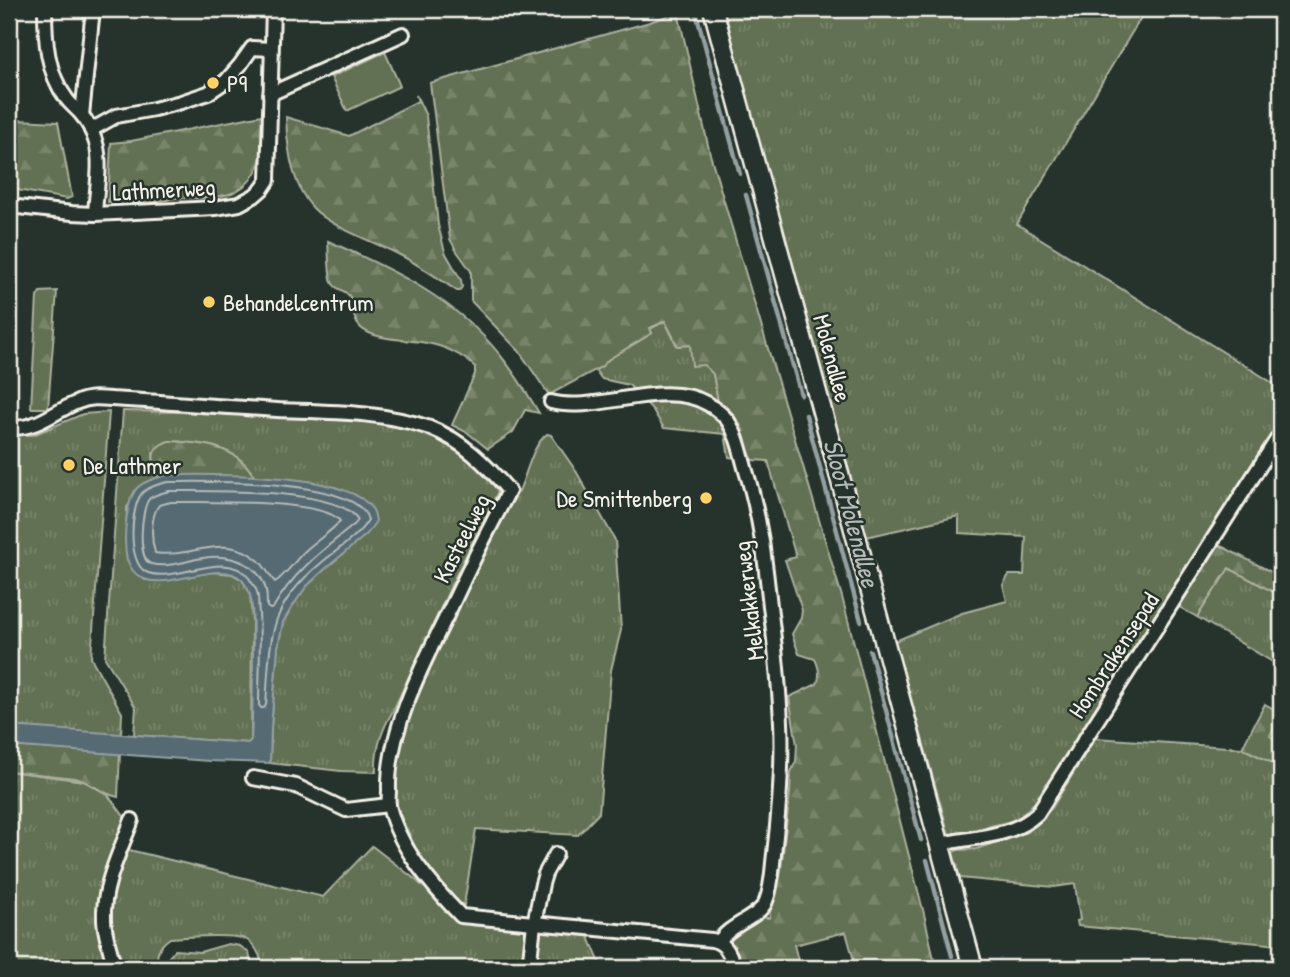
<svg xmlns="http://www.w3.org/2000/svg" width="1290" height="977" viewBox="0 0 1290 977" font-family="'Patrick Hand',sans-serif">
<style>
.grass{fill:url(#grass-tufts);stroke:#abb09d;stroke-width:2}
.forest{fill:url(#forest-firs);stroke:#abb09d;stroke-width:2}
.garden{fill:#627052;stroke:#abb09d;stroke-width:2}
.water{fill:#566a73;stroke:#95a0a2;stroke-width:2}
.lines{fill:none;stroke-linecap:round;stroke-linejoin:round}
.shore{stroke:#b5bbb9;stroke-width:2}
.stream{stroke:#95a0a2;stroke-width:4.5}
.minor-casing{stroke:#f4f1e8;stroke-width:18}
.secondary-casing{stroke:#f4f1e8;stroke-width:23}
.minor{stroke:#26332d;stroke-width:12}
.secondary{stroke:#26332d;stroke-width:18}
.poi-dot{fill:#ffd166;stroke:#26332d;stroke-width:2.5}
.labels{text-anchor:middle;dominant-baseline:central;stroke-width:5;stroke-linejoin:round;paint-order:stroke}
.poi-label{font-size:24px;fill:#f4f1e8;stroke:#26332d;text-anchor:start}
.street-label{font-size:24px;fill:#f4f1e8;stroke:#26332d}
.water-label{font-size:26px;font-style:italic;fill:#b5bbb9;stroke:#26332d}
</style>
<defs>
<pattern id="grass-tufts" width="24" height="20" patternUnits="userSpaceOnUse" patternTransform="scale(1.75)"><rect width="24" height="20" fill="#627052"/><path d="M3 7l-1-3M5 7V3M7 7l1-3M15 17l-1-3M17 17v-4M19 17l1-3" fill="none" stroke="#79856b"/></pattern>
<pattern id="forest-firs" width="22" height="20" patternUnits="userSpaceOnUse" patternTransform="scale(1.75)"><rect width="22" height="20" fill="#627052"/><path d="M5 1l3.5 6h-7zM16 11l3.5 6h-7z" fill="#79856b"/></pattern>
</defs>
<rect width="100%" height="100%" fill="#26332d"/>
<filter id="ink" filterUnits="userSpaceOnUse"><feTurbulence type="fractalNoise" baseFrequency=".0143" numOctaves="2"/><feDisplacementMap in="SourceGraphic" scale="14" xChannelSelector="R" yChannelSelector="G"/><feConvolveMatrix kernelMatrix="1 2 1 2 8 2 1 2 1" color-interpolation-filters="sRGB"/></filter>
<g filter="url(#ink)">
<!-- grass -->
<g class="grass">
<path d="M723 9H1146L1017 224 1281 388V427L1049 784 1036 801 1017 820 949 835 895 641 962 613 1007 601 1003 585 1009 575H1024L1026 537 959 533V516L866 537Z"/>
<path d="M665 321 677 346 690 345 713 374 718 401 731 419 753 460 729 457 725 434 664 428 652 409 629 385 602 379 595 370 601 367 609 359 652 333 650 329Z"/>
<path d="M123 411 179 412 375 422C404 428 439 433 463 453 476 463 488 475 500 487L493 502 457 573 393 711C382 729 375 751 376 772L341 771 270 763 271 727 278 647 283 622 292 607 306 587 324 570 315 482 254 477C238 445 201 443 169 441L153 453 154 465 159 477 148 481 127 507 126 539 127 560 145 580 165 581 212 572 232 574 242 580 250 593 252 621 251 740 248 743 134 735 136 708 105 658Z"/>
<path d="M109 412 91 658 122 713 121 735 9 726V434L33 435 83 414Z"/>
<path d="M547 434 551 435 576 471 615 540 621 630 611 670 599 813 578 835 476 829 464 905 457 902 447 893 416 849 395 804 393 790 399 746 418 688 431 660 508 505C512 501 516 496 519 491 527 474 532 445 547 434Z"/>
<path d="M1229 568 1281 596V667L1197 617Z"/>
<path d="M1095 738 1242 748 1281 767V945L1078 926 1077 921 1080 920 1075 884 1054 887 960 878 953 852 958 850 976 849 1028 832 1052 808Z"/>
<path d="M9 771 84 781 108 795 126 819C119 839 108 860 102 880 93 908 101 941 108 968H9Z"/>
<path d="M372 846 416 880 421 885 425 884 451 916 462 923 471 925 526 929 522 968H263C261 958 257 946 247 940 235 933 185 937 170 938 157 947 156 954 158 968H120C106 920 105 896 129 850L323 897Z"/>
<path d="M541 930 588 935 602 968H536Z"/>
<path d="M228 944 240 946 249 953 252 968H169L168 958 175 950 200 952Z"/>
</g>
<!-- forest -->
<g class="forest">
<path d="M678 12 710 154 842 597 924 914 935 964 920 968H856L846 932 794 945 800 968H744L728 937 749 916 769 918 773 898 780 877 790 793 791 772 796 761 797 745 789 697 817 684C821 675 819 667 815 659L799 654 792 634 801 618 802 610 785 560 796 557 768 461 753 460 731 419 718 401 713 374 704 365 692 366 690 345 678 346 665 321 650 328 652 333 609 359 601 367 549 395 519 351 471 301V271L456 250 450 239 430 83 650 22Z"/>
<path d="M416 95 426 116 438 225 445 252 461 280 462 287 459 291H457C438 278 418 264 398 254 373 241 332 228 313 208 292 186 287 147 286 117L349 136 418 101Z"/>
<path d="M262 115C267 147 262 185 226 195 211 199 193 198 177 198 167 199 156 203 145 203 132 203 120 199 108 202L111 143 131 141Z"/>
<path d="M17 120 58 122 72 197 67 199 12 189 9 190V156Z"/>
<path d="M328 241C392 269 456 299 500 355 515 373 527 393 539 413L525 410 513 432 488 449 468 433 452 425 475 374V367C463 355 444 346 427 343 409 339 374 341 360 327 352 319 354 306 350 297 346 290 337 290 333 284 328 276 329 252 328 241Z"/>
<path d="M57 291 48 408H31L37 297 40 292Z"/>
<path d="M169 441C200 443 238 445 254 477L167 475 159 477C152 460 148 448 169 441Z"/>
<path d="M1219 545 1281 577V596L1229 568 1197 617 1179 607Z"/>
<path d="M1265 704 1281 713 1270 736 1281 743V767L1242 748Z"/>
<path d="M9 746 120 753 118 797C102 794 91 782 75 778L9 771Z"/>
</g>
<!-- garden -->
<path class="garden" d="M385 52 400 86 347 111 331 77Z"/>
<!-- water -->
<path class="water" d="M167 475C211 475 348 470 373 510 375 514 375 517 376 521L367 534 324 570 306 587 292 607 283 622 278 647 271 727 270 763 209 761 9 746V726L248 743 251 740C253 708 253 675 253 643 252 628 254 610 250 595 249 591 246 585 243 581 222 557 172 590 144 579 136 576 130 568 127 559 123 542 125 500 138 487 146 480 157 478 167 475Z"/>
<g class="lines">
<!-- shore -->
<g class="shore">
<path d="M168 482C204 482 359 477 368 520 357 538 336 550 320 564 303 578 285 598 277 619 268 644 268 679 266 705L264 708H261L259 705C259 675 261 644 259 613 258 607 259 598 257 592 256 587 251 582 249 578 225 547 175 585 146 572 127 563 130 505 143 492 150 486 160 484 168 482Z"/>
<path d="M169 491C205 491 340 487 358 520L355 524C324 549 293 572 273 608L270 609 267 607C267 601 267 596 266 590 260 565 234 555 210 557 192 558 170 569 151 564 137 560 141 509 149 499 154 494 163 493 169 491Z"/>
<path d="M171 502C202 502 324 499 340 521 331 532 317 540 306 550 296 559 285 576 275 582 269 575 265 566 258 560 224 531 191 559 155 553 151 539 150 517 159 505Z"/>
</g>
<!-- stream -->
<g class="stream">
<path d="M695 9 740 174"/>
<path d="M746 195 801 395"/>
<path d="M806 415 861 621"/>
<path d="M870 651 921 840"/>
<path d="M927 860 952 956"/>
</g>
<!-- minor casing -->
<g class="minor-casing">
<g id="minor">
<path d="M45 9C45 39 47 73 66 98 70 104 76 108 81 114 87 121 93 133 96 143 102 163 96 192 95 214"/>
<path d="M270 94 403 34"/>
<path d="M82 115 93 9"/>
<path d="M91 130 116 116 154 109 181 102 208 93 226 81 240 65 252 48 271 49"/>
<path d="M9 206 72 213 95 214 215 208 239 204 254 196 262 189 268 180 273 9"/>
<path d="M551 402C598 414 663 378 708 404 716 409 723 414 728 421 738 436 741 454 746 471 760 515 765 560 770 606 775 645 779 683 781 722 783 766 779 811 774 854 772 869 772 887 766 901 760 918 729 924 719 942"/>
<path d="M9 428C38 429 53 412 78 402 89 397 100 398 112 399 167 402 222 407 277 410 328 412 381 411 430 428 462 440 487 465 509 491 489 528 470 566 452 605 426 658 387 730 389 790 389 795 388 801 389 806 399 848 432 886 461 916L712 940C727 943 730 955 735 968"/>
<path d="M253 778 296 786 346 810 389 805"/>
<path d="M940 844C971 837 1012 838 1037 814L1281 433"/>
<path d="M115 968C111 953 105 936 104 920 102 887 121 849 132 820"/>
<path d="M529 968 534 924 542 884 545 874 556 854"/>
<path d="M956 968 972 964"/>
</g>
</g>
<!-- secondary casing -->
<g class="secondary-casing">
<path id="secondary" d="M713 9 973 968"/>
</g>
<!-- minor -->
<use href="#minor" class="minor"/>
<!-- secondary -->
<use href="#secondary" class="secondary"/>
</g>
</g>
<!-- markers -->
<g class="poi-dot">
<circle cx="213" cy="83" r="7"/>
<circle cx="209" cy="302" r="7"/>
<circle cx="69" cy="465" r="7"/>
<circle cx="706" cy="498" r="7"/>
</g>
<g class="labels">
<!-- poi labels -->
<g class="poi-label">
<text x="227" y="83">P9</text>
<text x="223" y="302">Behandelcentrum</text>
<text x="83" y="465">De Lathmer</text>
<text x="692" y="498" text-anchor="end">De Smittenberg</text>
</g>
<!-- street labels -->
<g class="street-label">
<text transform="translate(164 189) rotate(-3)">Lathmerweg</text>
<text transform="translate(833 358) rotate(75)">Molenallee</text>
<text transform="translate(461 538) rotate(-63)">Kasteelweg</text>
<text transform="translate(748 601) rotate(-97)">Melkakkerweg</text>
<text transform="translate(1113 655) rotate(-57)">Hombrakensepad</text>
</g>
<!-- water labels -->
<g class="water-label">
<text transform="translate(852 513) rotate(75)">Sloot Molenallee</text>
</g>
</g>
<!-- margin -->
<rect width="1290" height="977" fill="none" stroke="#26332d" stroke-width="35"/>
<rect x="18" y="18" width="1255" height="942" fill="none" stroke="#f4f1e8" stroke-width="2.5" filter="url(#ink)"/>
</svg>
